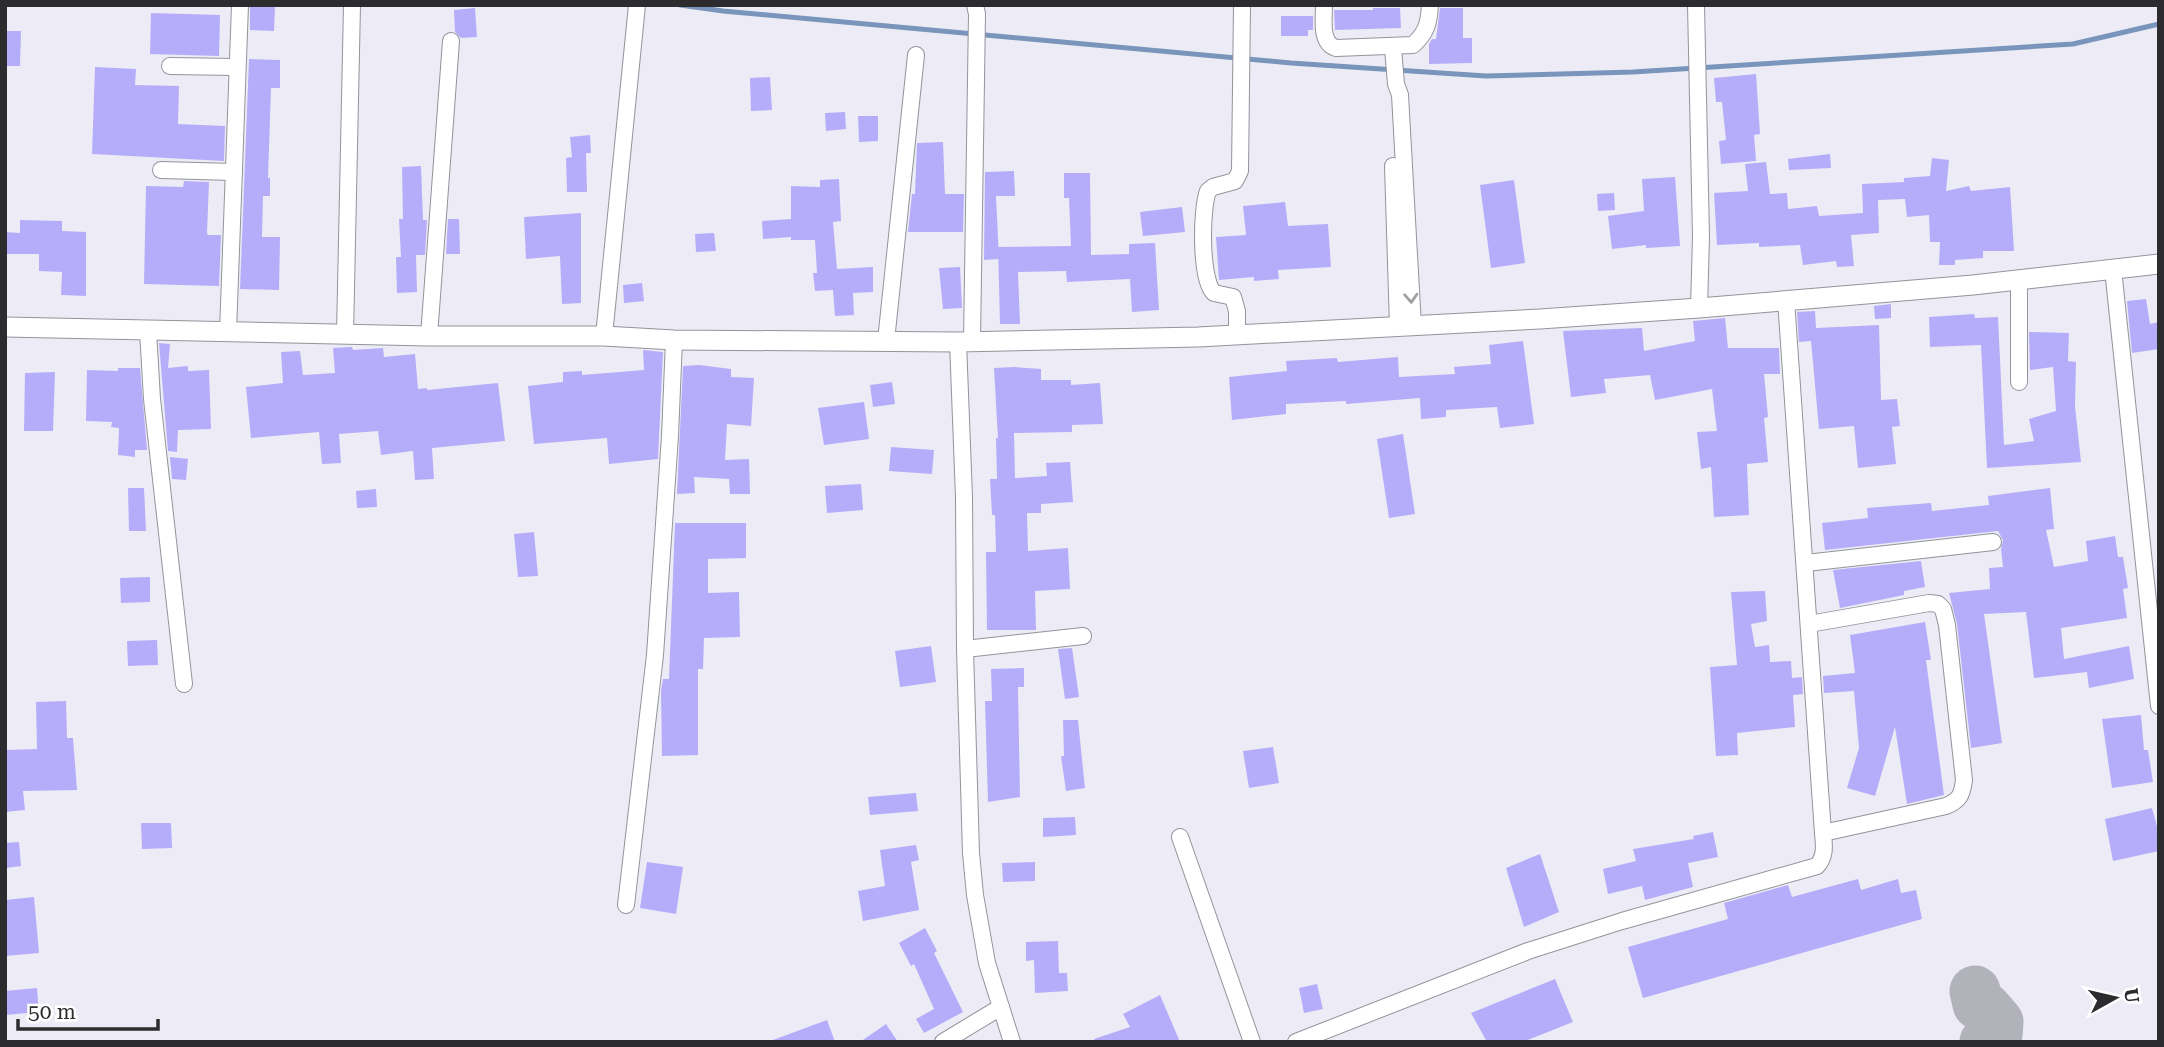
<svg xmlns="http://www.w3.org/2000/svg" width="2164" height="1047" viewBox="0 0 2164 1047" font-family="'Roboto Serif',serif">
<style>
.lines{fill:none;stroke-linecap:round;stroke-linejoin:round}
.stream{stroke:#7a95bb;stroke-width:5}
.taxiway{stroke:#b2b2ba;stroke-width:51}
.building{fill:#b5adf9}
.minor-casing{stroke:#93939b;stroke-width:18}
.tertiary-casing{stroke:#93939b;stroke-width:21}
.minor{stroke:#fff;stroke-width:16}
.tertiary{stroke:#fff;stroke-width:19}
.oneway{stroke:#a0a0a1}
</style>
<rect width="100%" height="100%" fill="#edecf6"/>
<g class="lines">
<!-- stream -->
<path class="stream" d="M680 5 723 11 1291 63 1486 76 1633 72 2073 44 2159 24"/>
<!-- taxiway -->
<path class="taxiway" d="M1975 991 1978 1004 1986 1008 1998 1022 1997 1035 1985 1042"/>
</g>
<!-- building -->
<g class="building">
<path d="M250 7H275L274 31 250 30Z"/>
<path d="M475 8 477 37 461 38 455 32 454 10Z"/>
<path d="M1373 8H1400L1401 28 1335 30 1334 10H1373Z"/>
<path d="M1440 8H1463V38H1472V63L1429 64V44L1432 39H1436Z"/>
<path d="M151 13 220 15 219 56 150 54Z"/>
<path d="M1281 16H1313V30H1308V36H1281Z"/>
<path d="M5 31H21L20 66H5Z"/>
<path d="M249 59 280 60V88H271L268 178H270V196H263L262 237H280L279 290 240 289Z"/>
<path d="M95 67 136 69 135 85 179 86 178 124 225 126 224 161 92 154Z"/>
<path d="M1756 74 1760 134 1754 135 1756 161 1721 164 1719 141 1726 140 1722 102H1716L1714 78Z"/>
<path d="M770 77 772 110 751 111 750 78Z"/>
<path d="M845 112 846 129 826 131 825 113Z"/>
<path d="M858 116H878V141L859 142Z"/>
<path d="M590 135 591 153H586L587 192H567L566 158 572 157 570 137Z"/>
<path d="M943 142 945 194H964L963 232H908L912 194H915L917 143Z"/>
<path d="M1830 154 1831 168 1789 170 1788 159Z"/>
<path d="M1932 158 1949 160 1946 191 1969 186 1971 191 2010 187 2014 251H1983V258L1955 260V265H1939L1940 242H1930L1929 215 1907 217 1905 199 1878 200 1879 233 1851 235 1854 266 1837 267 1836 261 1803 265 1800 245 1759 247V243L1717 245 1714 193 1748 191 1745 164 1766 162 1770 194 1787 193 1788 209 1817 206 1819 216 1863 213 1862 184 1904 182V178L1930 176Z"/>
<path d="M421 166 423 220H427L425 255H416L417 292 397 293 396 257H401L399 219H403L402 167Z"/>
<path d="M1014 171 1015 196H996L999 259 984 260 985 172Z"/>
<path d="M1064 173H1090L1091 255 1129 254V244L1155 243 1159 310 1132 312 1130 279 1067 282 1066 271 1018 272 1020 324H1000L998 247 1071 246 1069 198H1064Z"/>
<path d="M1675 177 1680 246 1646 248V245L1612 249 1608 216 1644 211 1642 179Z"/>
<path d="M839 179 841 221 833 222 837 269 873 267V292L853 293 854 315 835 316 833 290 815 291 813 273H817L815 240H791V237L763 239 762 221 791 219V186L820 187V180Z"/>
<path d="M1514 180 1525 263 1491 268 1480 185Z"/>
<path d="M184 181 209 182 207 233 208 235H221L219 286 144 284 146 186 183 187Z"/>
<path d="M1614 193 1615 210 1598 211 1597 194Z"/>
<path d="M1285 202 1288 226 1328 224 1331 267 1278 270 1279 279 1254 281V277L1219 280 1216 237 1246 235 1243 206Z"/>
<path d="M1182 207 1185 232 1143 236 1140 212Z"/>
<path d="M581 213V303L562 304 560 256 526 259 524 217Z"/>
<path d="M448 219H459L460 254H446Z"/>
<path d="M20 220 62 221V231L86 232V296L61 295 62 272 39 271V254H5V232L20 233Z"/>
<path d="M714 233 716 251 696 252 695 234Z"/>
<path d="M960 267 962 308 943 309 939 268Z"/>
<path d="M642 283 644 301 624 303 623 285Z"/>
<path d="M2146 299 2150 324 2159 322V349L2132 353 2127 301Z"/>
<path d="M1891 304V318L1875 319 1874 306Z"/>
<path d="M1815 311 1816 328 1879 325 1881 400 1897 399 1900 426 1892 427 1896 464 1858 468 1854 426 1819 429 1811 341 1799 342 1797 312Z"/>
<path d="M1974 314 1975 318 1998 317 2004 445 2034 441 2029 419 2056 411 2053 367 2030 370 2029 332 2069 333 2068 361 2076 362 2075 406 2081 462 1987 468 1981 345 1930 347 1929 317Z"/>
<path d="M1725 318 1728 348H1779L1780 374H1764L1768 417 1764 418 1768 462 1747 464 1749 515 1714 517 1711 467 1701 469 1697 432 1717 431 1712 389 1655 400 1650 375 1604 379 1606 393 1571 397 1563 331 1642 328 1644 351 1695 341 1693 321Z"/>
<path d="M1523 341 1534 424 1500 428 1497 407 1446 410V417L1421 419 1420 398 1346 404V401L1286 404V414L1232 420 1229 377 1287 371 1286 361 1337 358 1338 362 1398 357 1399 377 1455 374 1454 367 1491 364 1489 345Z"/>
<path d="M159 343 170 344 168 368 188 366V371L209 370 211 429 178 430 177 452 168 451Z"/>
<path d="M350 347H352L353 350 383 348 384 357 415 354 418 389 427 388V390L498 383 505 441 432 448 434 479 415 480 413 451 381 455 378 431 339 434 341 463 322 464 319 432 251 438 246 387 283 383 281 352 300 351 303 375 335 373 333 348Z"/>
<path d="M643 350 663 352 658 459 609 464 607 438 534 444 528 386 563 382V372L582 371V375L644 370Z"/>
<path d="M699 365 731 369V377L754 378 751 426 727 424 725 460 749 459 750 494H730L729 479 694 477 695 493 677 494 683 366Z"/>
<path d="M1014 367 1041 369V380H1071V385L1100 383 1103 424 1072 425V432L1014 433 1015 478 1047 476 1046 463 1070 462 1073 502 1041 504V513H1027L1028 551 1068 548 1070 589 1035 591 1036 630H987L986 552H996L995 515H992L990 479H997L996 438H998L994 368Z"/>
<path d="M118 368H140L147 450H135V457L118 455 119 428 111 427 112 422 86 421 87 370 118 371Z"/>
<path d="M55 372 53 431H24L25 373Z"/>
<path d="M892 382 895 404 873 407 870 385Z"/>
<path d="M864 402 869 439 824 445 818 408Z"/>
<path d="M1403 434 1415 514 1389 518 1377 439Z"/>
<path d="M891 447 934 450 932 474 889 471Z"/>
<path d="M170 457 188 459 186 480 172 479Z"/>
<path d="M861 484 863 510 827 513 825 486Z"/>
<path d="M128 488H144L146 531H129Z"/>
<path d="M2050 488 2054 529 2046 530 2054 567 2088 561 2086 541 2115 536 2118 557H2123L2128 588 2123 589 2127 618 2061 628 2064 659 2129 646 2134 679 2089 688 2087 672 2034 678 2026 612 1984 614 2002 743 1971 748 1957 624 1949 593 1990 589 1989 568 2003 567 2001 549 2003 540 1998 531 1825 550 1822 523 1868 518 1867 508 1931 503 1932 511 1989 505 1988 496Z"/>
<path d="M376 489 377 507 357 508 356 491Z"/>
<path d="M675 523H746V558L708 559V593L739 592 740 637 704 638 703 669H698V755L662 756 661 691 663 679H669Z"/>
<path d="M534 532 538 576 518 577 514 534Z"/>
<path d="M1921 561 1925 587 1904 591V595L1840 608 1833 570Z"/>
<path d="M150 577V602L121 603 120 578Z"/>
<path d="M1765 591 1767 621 1751 624 1755 647 1769 645 1770 662 1791 661 1792 678 1802 677 1803 694 1793 695 1795 727 1737 733 1738 755 1716 756 1710 667 1737 665 1731 592Z"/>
<path d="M1925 622 1931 660H1926L1944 795 1907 804 1895 727 1875 796 1847 788 1859 748 1854 691 1824 693 1823 676 1855 673 1850 635Z"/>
<path d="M157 640 158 665 128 666 127 641Z"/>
<path d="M931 646 936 682 900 687 895 651Z"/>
<path d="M1072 648 1079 697 1065 699 1058 649Z"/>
<path d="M1024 668V687H1018L1020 797 988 802 985 701H992L991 669Z"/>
<path d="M66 701 67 738H73L77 790 23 791 25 810 5 812V750L37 749 36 702Z"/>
<path d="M2141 715 2144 750H2148L2153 782 2112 788 2102 719Z"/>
<path d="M1063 720H1078L1085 788 1066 791 1061 756H1064Z"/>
<path d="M1273 747 1279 783 1249 788 1243 751Z"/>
<path d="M916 793 918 811 870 815 868 797Z"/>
<path d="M2152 808 2159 834V851L2113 861 2105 819Z"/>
<path d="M1075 817 1076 835 1043 837V818Z"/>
<path d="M141 823H171L172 848 142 849Z"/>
<path d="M1713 832 1718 857 1688 863 1693 887 1645 900 1642 886 1608 894 1603 869 1636 861 1633 849 1694 839 1693 836Z"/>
<path d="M19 842 21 866 5 868V843Z"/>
<path d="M916 845 919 860 911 862 919 910 863 921 858 891 885 886 880 850Z"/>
<path d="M1540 854 1559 912 1524 927 1506 868Z"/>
<path d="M647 862 683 867 676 914 640 908Z"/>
<path d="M1035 862V881L1003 882 1002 863Z"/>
<path d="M1858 879 1861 890 1898 879 1901 893 1916 890 1922 919 1643 998 1628 947 1728 919 1724 903 1788 885 1792 897Z"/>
<path d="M34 897 39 953 5 956V900Z"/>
<path d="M925 928 937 951 934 953 963 1012 924 1033 916 1019 934 1009 914 964 911 966 899 943Z"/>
<path d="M1058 941 1059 973H1067L1068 991 1035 993 1034 960 1026 961V942Z"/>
<path d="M1555 979 1573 1022 1523 1042H1487L1471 1013Z"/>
<path d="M1317 984 1323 1009 1304 1013 1299 988Z"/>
<path d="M37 988 39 1012 5 1015V991Z"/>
<path d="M1160 995 1180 1042H1095L1094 1039 1130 1027 1123 1014Z"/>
<path d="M827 1020 835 1042H773V1040Z"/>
<path d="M886 1024 898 1042H860Z"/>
</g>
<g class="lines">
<!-- minor casing -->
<g class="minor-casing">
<g id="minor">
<path d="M1324 5C1324 20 1320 43 1336 48L1413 45C1426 33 1429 24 1430 5"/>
<path d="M1696 5 1701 237 1699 308"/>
<path d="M1393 48 1396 84 1400 95 1413 326"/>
<path d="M170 66 237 67"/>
<path d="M1393 166 1398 326"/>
<path d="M161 170 234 172"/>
<path d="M2113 269 2159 706"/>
<path d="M2019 279V382"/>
<path d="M148 331 152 399 184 684"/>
<path d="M228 332 240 5"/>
<path d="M345 335 352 5"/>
<path d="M1237 335V311L1233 297 1214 293C1200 280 1201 209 1208 191L1213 187 1235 181 1240 171 1242 5"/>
<path d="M429 336 451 41"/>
<path d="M604 336 637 5"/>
<path d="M886 341 916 55"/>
<path d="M972 341 977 14 975 5"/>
<path d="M958 342 964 497 965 649 971 853 975 895 987 963 1012 1042"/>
<path d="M1806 563 1993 542"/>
<path d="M1809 624 1929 603 1938 604 1943 609 1947 625 1964 780C1962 795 1960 800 1946 806L1823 833"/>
<path d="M965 649 1083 636"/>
<path d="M1180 837 1252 1042"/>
<path d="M626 905 655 655 670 436 674 340"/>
<path d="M943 1042 1001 1007"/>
<path d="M1296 1042 1528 951 1622 921 1817 866C1826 856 1824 845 1823 833L1786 300"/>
</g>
</g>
<!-- tertiary casing -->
<g class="tertiary-casing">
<path id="tertiary" d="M5 327 429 336H604L674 340 958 342 1198 337 1540 319 1699 308 1973 285 2159 264"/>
</g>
<!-- minor -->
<use href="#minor" class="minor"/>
<!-- tertiary -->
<use href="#tertiary" class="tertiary"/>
</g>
<!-- one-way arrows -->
<defs><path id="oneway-chevron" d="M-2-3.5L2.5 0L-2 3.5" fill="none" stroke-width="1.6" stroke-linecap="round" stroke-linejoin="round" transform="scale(1.75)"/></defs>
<use class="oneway" href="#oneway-chevron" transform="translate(1411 298) rotate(87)"/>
<!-- border -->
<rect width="2164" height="1047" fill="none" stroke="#2c2c2f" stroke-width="14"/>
<!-- north arrow -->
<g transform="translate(2115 998) rotate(82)" stroke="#ffffff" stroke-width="5" paint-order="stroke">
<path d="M0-5L12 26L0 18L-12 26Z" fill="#2c2c2f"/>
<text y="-10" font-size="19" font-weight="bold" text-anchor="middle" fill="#2c2c2f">U</text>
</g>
<!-- scale -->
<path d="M18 1019v10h140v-10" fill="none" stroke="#2c2c2f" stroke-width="3.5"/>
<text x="28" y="1019" font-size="21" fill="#2c2c2f" stroke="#ffffff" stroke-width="5" paint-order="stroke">50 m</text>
</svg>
